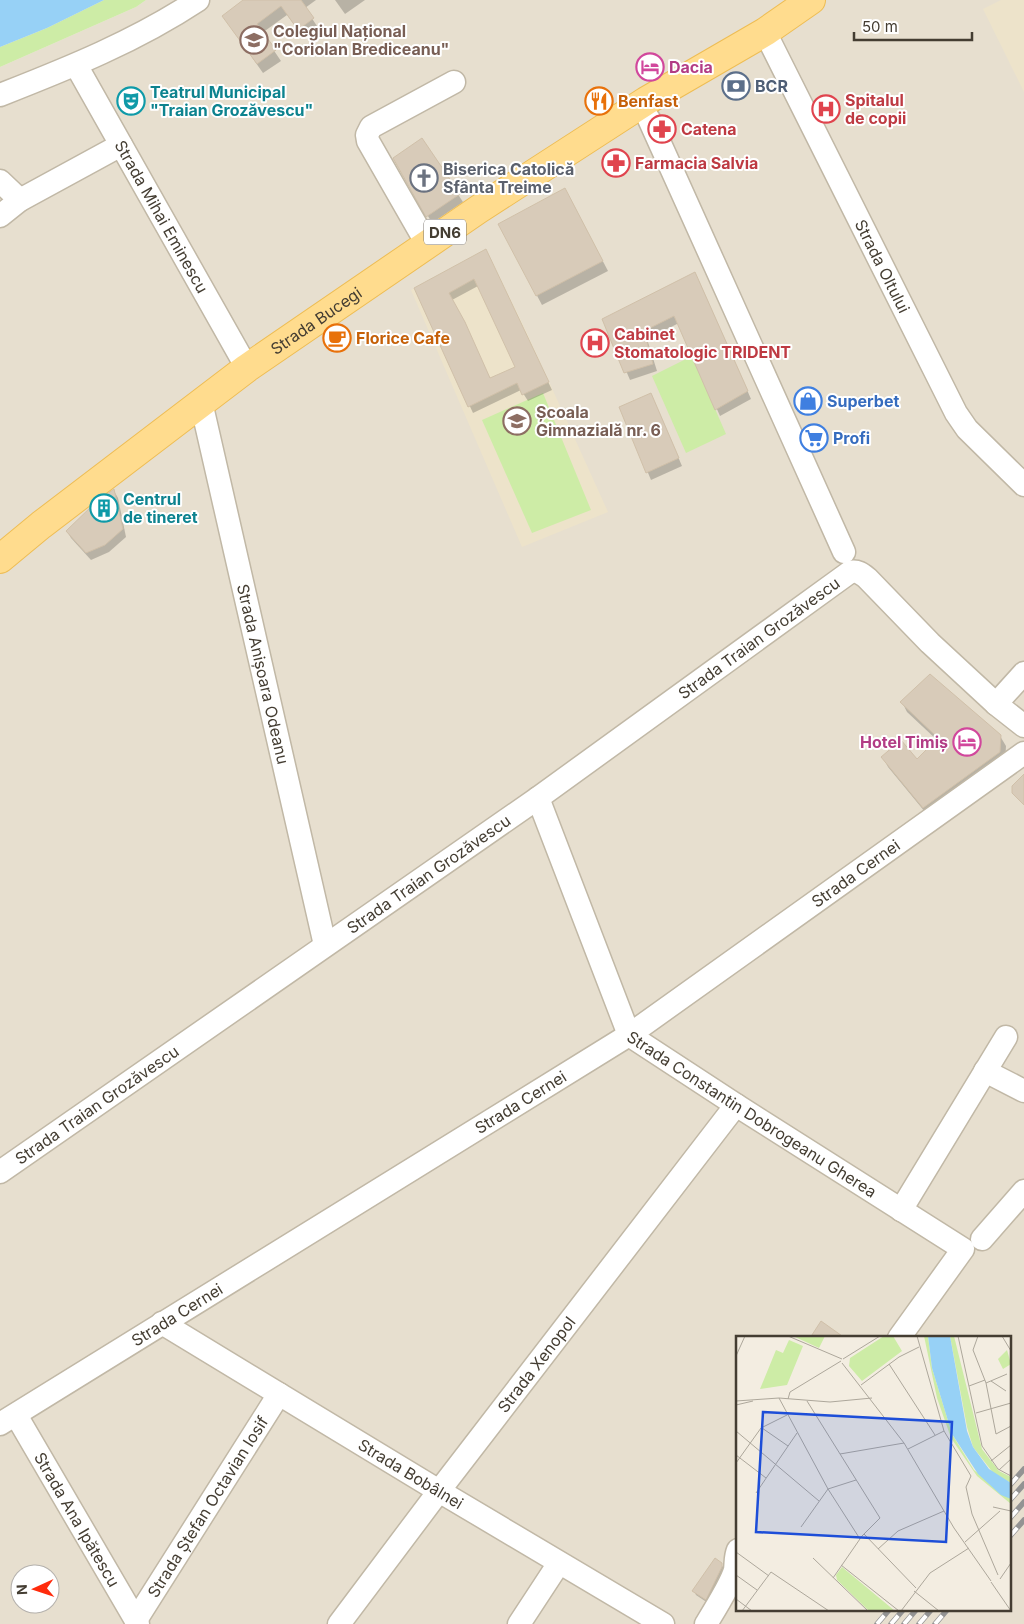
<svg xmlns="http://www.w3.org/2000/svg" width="1024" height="1624" viewBox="0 0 1024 1624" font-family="Inter,sans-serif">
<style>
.residential{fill:#e7dfcf;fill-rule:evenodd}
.education{fill:#ede3ca}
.green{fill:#cdeca6}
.water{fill:#97d1f6}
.shadow{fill:#0003;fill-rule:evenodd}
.building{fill:#d8cbb9;stroke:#d0c0a9;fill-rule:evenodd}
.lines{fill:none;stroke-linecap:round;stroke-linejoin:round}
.minor-casing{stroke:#c1b8a6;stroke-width:25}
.major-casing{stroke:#eebd54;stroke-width:30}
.minor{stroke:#fff;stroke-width:22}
.major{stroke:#ffdc8e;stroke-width:28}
.rail-casing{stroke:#939393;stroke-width:5.5}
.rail{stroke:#fff;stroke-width:4;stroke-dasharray:11;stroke-linecap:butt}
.labels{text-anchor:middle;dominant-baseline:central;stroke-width:4;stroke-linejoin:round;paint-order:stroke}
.shield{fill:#fff;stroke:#7c7770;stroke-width:1}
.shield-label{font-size:15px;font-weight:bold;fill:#443d32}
.education-label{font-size:16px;font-weight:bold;fill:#785e54;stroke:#fff;text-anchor:start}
.hotel-label{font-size:16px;font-weight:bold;fill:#b23c85;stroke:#fff;text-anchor:start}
.service-label{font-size:16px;font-weight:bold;fill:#4e5e75;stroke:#fff;text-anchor:start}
.culture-label{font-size:16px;font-weight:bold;fill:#0d838f;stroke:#fff;text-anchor:start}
.health-label{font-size:16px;font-weight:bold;fill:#be3a42;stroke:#fff;text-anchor:start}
.food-label{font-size:16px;font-weight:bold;fill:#c56008;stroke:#fff;text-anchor:start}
.worship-label{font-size:16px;font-weight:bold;fill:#5b616d;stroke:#fff;text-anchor:start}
.street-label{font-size:16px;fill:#443d32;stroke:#fff}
.shop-label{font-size:16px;font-weight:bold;fill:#366cbe;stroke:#fff;text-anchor:start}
.inset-road{fill:none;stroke:#ada79b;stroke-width:1}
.view{fill:#1d4ed8;fill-opacity:0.15;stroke:#1d4ed8;stroke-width:2.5}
.inset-edge{fill:none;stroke:#443d32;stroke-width:2.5}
</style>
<rect width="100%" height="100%" fill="#f3ede1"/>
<!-- residential -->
<path class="residential" d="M146 0H1024V1624H0V67L136 7ZM738 1338H1010V1610H738ZM20 1574H50V1604H20Z"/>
<!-- education -->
<g class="education">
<path d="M1001 0H1024V92L983 9Z"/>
<path d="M486 249 526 331 608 512 522 547 411 290Z"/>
</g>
<!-- green -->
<g class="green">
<path d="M104 0H146L136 7 0 67V47L47 28Z"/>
<path d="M692 356 726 434 686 453 652 376Z"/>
<path d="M543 393 591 510 532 533 482 420Z"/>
</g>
<!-- water -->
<path class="water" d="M0 0H104L47 28 0 47Z"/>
<!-- shadow -->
<g class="shadow">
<path d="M246 0H316L305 8 319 29 305 39 287 15 262 33 281 61 263 73 223 16Z"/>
<path d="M335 0H365L345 14Z"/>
<path d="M422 140 463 202 432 223 395 159Z"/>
<path d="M571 200 608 271 542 305 499 224Z"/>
<path d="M489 258 552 390 528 401 521 390 473 413 415 288ZM478 286 517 367 491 380 452 300Z"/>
<path d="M699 281 751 399 720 416 679 323 647 339 657 371 630 380 604 319Z"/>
<path d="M651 394 682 466 651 480 621 408Z"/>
<path d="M114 491 118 498 126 537 109 552 91 560 71 538 67 531Z"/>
<path d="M902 702 1000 736 1006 746 1005 763 930 818 888 767 883 757 917 761 938 741 907 712Z"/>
<path d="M721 1564 724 1569 708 1603 696 1595 694 1591Z"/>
</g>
<!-- building -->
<g class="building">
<path d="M243 0H301L314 18 298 30 281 6 257 24 276 50 257 64 222 16Z"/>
<path d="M422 138 460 194 426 217 393 158Z"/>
<path d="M565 188 603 261 536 296 498 224Z"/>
<path d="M486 249 549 382 522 395 517 383 468 407 414 288ZM474 279 515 367 490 378 465 322 449 293Z"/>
<path d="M695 272 748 391 715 410 674 316 644 331 653 364 624 373 602 319Z"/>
<path d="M651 393 679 458 646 473 619 407Z"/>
<path d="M114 489 123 529 105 545 86 553 66 531 94 504Z"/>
<path d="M930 674 1001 735 1000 752 923 808 881 757 901 740 917 759 938 738 900 702Z"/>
<path d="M1024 774V805L1012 793V786Z"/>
<path d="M821 1321 845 1338H810Z"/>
<path d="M715 1558 722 1563V1567L706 1600 692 1591Z"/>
</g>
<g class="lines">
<!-- minor casing -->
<g class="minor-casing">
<g id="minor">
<path id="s1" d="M765 32 956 413 967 429 1024 485"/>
<path id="s2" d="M76 65 247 368"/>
<path d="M0 95C69 68 136 41 198 0"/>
<path d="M649 119 844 552"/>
<path d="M0 181 20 200"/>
<path d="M0 216 20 200 121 145"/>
<path d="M427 244 368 141 367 135 371 127 454 82"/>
<path id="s3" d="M201 402 325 945"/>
<path d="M996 704 1024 673"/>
<path id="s4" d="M538 798 629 1035 736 1105 963 1249 899 1338"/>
<path d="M985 1071 1024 1091"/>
<path id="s5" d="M0 1172 538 798 850 572C857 570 862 574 867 578L930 643 996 704 1024 726"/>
<path d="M901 1210 1006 1037"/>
<path d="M982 1239 1024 1191"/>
<path id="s6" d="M162 1323 439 1491 663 1624"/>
<path id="s7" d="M16 1415 138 1624"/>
<path id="s8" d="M0 1424 629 1035 1024 753"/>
<path id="s9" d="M136 1620 279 1394"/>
<path id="s10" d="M339 1624 439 1491 736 1105"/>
<path d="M519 1624 559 1563"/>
<path d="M706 1624C714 1611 731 1584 735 1570 736 1563 735 1557 738 1550"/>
</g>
</g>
<!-- major casing -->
<g class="major-casing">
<g id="major">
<path id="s11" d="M0 559 41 525 247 368 479 209 646 101 765 32 811 0"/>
</g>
</g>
<!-- minor -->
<use href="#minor" class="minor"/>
<!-- major -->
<use href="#major" class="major"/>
<!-- rail casing -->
<g class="rail-casing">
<g id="rail">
<path d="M1010 1485 1024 1469"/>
<path d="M1010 1500 1024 1484"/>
<path d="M1010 1518 1024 1502"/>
<path d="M1010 1536 1024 1520"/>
<path d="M877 1624 889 1610"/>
<path d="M891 1624 903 1610"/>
<path d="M904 1624 916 1610"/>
<path d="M919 1624 931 1610"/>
<path d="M935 1624 947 1610"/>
</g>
</g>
<!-- rail -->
<use href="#rail" class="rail"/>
</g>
<!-- icons -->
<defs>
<g id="school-ring" transform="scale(1.4375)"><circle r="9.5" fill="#fff" stroke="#8d6e63" stroke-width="1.5"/><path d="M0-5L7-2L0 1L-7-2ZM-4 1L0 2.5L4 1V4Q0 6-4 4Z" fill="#8d6e63"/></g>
<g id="hotel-ring" transform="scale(1.4375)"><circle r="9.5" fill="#fff" stroke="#d1479c" stroke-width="1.5"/><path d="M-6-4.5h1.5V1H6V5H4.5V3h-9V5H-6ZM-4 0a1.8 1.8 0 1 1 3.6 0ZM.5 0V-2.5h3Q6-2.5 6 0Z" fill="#d1479c"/></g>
<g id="bank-ring" transform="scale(1.4375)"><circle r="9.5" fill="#fff" stroke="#5c6f8a" stroke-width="1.5"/><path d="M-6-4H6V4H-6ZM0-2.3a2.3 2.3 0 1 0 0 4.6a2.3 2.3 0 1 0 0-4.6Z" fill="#5c6f8a"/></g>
<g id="theatre-ring" transform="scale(1.4375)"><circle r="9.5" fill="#fff" stroke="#0f9aa8" stroke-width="1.5"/><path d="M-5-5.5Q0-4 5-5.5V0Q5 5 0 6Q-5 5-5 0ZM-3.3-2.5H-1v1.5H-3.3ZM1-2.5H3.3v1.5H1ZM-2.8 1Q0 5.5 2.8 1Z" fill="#0f9aa8"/></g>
<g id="restaurant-ring" transform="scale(1.4375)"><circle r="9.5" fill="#fff" stroke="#e8710a" stroke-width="1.5"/><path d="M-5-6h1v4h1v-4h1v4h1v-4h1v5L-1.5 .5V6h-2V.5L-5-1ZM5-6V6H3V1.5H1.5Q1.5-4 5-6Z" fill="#e8710a"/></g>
<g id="hospital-ring" transform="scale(1.4375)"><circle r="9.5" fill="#fff" stroke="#e0444e" stroke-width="1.5"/><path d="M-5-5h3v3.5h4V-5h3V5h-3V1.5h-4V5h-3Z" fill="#e0444e"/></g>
<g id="pharmacy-ring" transform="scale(1.4375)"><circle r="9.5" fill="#fff" stroke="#e0444e" stroke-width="1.5"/><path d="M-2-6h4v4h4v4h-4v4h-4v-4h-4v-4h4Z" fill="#e0444e"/></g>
<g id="church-ring" transform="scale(1.4375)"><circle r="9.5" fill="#fff" stroke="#6b7280" stroke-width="1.5"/><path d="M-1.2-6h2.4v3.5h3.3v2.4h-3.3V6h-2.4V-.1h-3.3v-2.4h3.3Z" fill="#6b7280"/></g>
<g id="cafe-ring" transform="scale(1.4375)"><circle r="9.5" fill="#fff" stroke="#e8710a" stroke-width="1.5"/><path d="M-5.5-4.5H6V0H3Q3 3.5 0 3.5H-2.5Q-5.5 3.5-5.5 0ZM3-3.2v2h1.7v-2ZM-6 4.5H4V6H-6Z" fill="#e8710a"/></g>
<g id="shop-ring" transform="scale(1.4375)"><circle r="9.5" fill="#fff" stroke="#3f7fe0" stroke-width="1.5"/><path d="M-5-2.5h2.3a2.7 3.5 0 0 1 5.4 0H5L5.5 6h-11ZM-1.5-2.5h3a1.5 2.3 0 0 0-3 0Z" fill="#3f7fe0"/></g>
<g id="supermarket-ring" transform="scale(1.4375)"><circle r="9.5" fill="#fff" stroke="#3f7fe0" stroke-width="1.5"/><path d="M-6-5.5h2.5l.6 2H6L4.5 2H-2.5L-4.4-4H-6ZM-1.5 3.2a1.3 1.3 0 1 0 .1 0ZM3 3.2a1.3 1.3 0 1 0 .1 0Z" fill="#3f7fe0"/></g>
<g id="building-ring" transform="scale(1.4375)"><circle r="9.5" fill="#fff" stroke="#0f9aa8" stroke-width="1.5"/><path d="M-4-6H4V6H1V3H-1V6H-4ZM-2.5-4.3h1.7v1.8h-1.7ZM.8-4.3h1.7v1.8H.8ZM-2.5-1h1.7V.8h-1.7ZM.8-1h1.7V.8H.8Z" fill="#0f9aa8"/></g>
</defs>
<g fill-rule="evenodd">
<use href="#school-ring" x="254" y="40"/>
<use href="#hotel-ring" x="650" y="67"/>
<use href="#bank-ring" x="736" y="86"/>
<use href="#theatre-ring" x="131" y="101"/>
<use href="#restaurant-ring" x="599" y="101"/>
<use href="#hospital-ring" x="826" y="109"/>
<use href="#pharmacy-ring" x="662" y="129"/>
<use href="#pharmacy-ring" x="616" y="163"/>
<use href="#church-ring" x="424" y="178"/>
<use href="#cafe-ring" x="337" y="338"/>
<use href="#hospital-ring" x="595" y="343"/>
<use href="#shop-ring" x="808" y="401"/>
<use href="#school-ring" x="517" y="421"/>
<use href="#supermarket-ring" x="814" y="438"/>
<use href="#building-ring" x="104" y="508"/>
<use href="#hotel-ring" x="967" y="742"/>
</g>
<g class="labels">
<!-- shield labels -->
<rect class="shield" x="424" y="219.5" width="42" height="25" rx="4"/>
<g class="shield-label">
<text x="445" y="232">DN6</text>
</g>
<!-- education labels -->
<g class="education-label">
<text x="273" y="31">Colegiul Național<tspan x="273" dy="18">"Coriolan Brediceanu"</tspan></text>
<text x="536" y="412">Școala<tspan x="536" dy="18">Gimnazială nr. 6</tspan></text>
</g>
<!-- hotel labels -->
<g class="hotel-label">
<text x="669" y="67">Dacia</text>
<text x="948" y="742" text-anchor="end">Hotel Timiș</text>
</g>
<!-- service labels -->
<g class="service-label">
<text x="755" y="86">BCR</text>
</g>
<!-- culture labels -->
<g class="culture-label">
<text x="150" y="92">Teatrul Municipal<tspan x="150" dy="18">"Traian Grozăvescu"</tspan></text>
<text x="123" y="499">Centrul<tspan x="123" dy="18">de tineret</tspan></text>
</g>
<!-- health labels -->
<g class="health-label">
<text x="845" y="100">Spitalul<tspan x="845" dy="18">de copii</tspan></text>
<text x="681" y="129">Catena</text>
<text x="635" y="163">Farmacia Salvia</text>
<text x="614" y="334">Cabinet<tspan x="614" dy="18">Stomatologic TRIDENT</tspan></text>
</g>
<!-- food labels -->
<g class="food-label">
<text x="618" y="101">Benfast</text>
<text x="356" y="338">Florice Cafe</text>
</g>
<!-- worship labels -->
<g class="worship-label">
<text x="443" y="169">Biserica Catolică<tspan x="443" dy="18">Sfânta Treime</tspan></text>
</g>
<!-- street labels -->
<g class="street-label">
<text stroke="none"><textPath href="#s2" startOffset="174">Strada Mihai Eminescu</textPath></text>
<text stroke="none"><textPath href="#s1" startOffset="262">Strada Oltului</textPath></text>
<text stroke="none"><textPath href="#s11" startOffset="396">Strada Bucegi</textPath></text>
<text stroke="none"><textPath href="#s5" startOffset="928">Strada Traian Grozăvescu</textPath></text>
<text stroke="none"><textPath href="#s3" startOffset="279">Strada Anișoara Odeanu</textPath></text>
<text stroke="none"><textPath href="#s8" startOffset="1018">Strada Cernei</textPath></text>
<text stroke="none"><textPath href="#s5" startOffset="522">Strada Traian Grozăvescu</textPath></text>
<text stroke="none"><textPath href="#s8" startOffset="612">Strada Cernei</textPath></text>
<text stroke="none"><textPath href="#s5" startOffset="118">Strada Traian Grozăvescu</textPath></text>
<text stroke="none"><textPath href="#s4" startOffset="400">Strada Constantin Dobrogeanu Gherea</textPath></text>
<text stroke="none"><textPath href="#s8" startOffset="208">Strada Cernei</textPath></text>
<text stroke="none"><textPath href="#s10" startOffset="326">Strada Xenopol</textPath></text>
<text stroke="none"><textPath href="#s6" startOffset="291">Strada Bobâlnei</textPath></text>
<text stroke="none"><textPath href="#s9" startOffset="134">Strada Ștefan Octavian Iosif</textPath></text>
<text stroke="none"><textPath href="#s7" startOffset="121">Strada Ana Ipătescu</textPath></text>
</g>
<!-- shop labels -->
<g class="shop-label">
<text x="827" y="401">Superbet</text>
<text x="833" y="438">Profi</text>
</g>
</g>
<!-- overview -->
<g transform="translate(736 1336)">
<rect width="275" height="275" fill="#f3ede1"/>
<path d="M57 0H89L83 12ZM148 0H157L166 15 126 45 113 30 114 22ZM188 0H192L196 32 216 98 238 134 275 163V168L241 140 215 102 201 62ZM214 0H218L246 113 263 135 275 141V147L258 138 237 111 231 91ZM53 4 67 10 51 49 24 53 40 14 47 17ZM271 14 275 28 267 33 262 23ZM106 231 159 275H133L101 244 100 239Z" fill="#cdeca6"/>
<path d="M192 0H214L231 95 237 111 253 133 275 147V163L265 159 242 138 216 98 196 32Z" fill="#97d1f6"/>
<path class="inset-road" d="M52 0 106 23M181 0 208 95 235 140M222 0 246 110 262 133 275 140M242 0 237 14 250 47 260 98 275 90M266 0 275 15M0 20 9 0M107 23 144 0M106 27 168 107 218 192 255 245M153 28 199 99M255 45 270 55M250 47 271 38M125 49 163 21 183 11M233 50 249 44M43 62 92 153 124 203M52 63 54 56 105 25M0 65 43 62 94 66 136 62M71 65 144 182 126 200 97 242M0 69 17 65M240 77 275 67M26 92 52 110M0 95 83 165M172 113 208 95M104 118 168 107M0 119 30 142M255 125 275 109M0 127 25 92 51 79M263 134 275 123M235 140 230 151 236 178 262 239M20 157 61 97M257 171 275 175M65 191 92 153 120 144M128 198 180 252M229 206 264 175M142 213 162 195 208 175M0 216 33 240M77 222 132 275M105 229 163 275M0 239 21 254M264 243 275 227M255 246 275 275M178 255 203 275M0 263 16 275M6 275 35 236 93 275M165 275 194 237 233 212"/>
<path class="view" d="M27 76 216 86 210 206 20 196Z"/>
<rect width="275" height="275" class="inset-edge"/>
</g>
<!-- north arrow -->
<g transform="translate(35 1589) rotate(267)"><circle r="24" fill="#ffffff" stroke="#b4b1ad"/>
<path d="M0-4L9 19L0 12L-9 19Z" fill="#ff2b0c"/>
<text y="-8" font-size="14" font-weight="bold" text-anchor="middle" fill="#443d32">N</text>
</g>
<!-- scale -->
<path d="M854 32v8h118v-8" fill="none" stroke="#443d32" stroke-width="2.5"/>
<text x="862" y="32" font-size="15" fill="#443d32" stroke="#ffffff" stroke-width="4" paint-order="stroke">50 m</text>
</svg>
